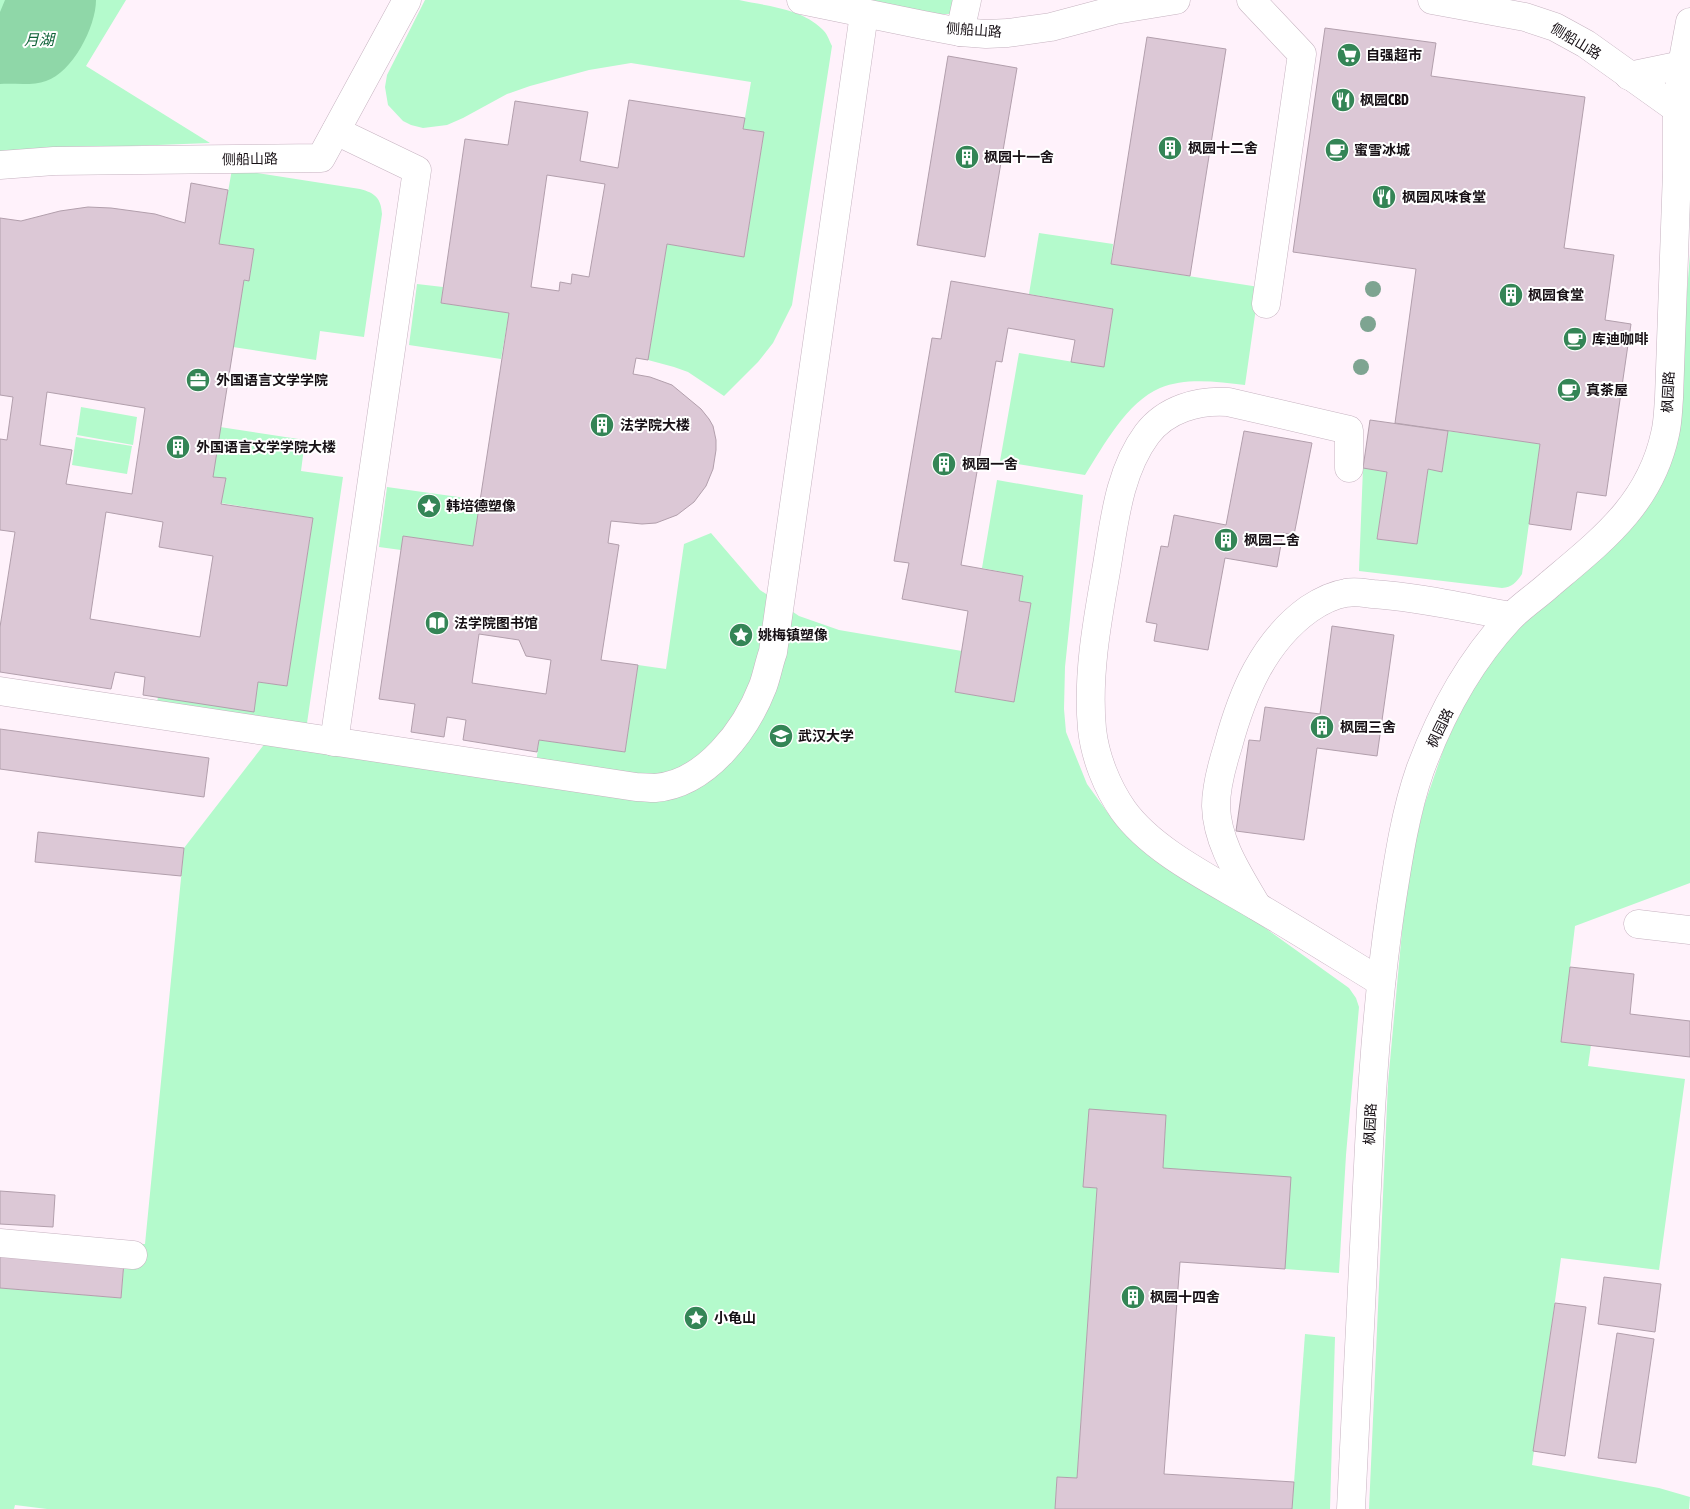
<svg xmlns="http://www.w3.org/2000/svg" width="1690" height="1509" viewBox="0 0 1690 1509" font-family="'Asap Condensed','Noto Sans SC',sans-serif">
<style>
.green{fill:#b4facc}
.water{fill:#8fd7a8}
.building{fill:#dcc8d6;stroke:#b29fac;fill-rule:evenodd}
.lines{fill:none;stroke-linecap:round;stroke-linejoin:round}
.minor-casing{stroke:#c6b3c0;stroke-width:29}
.minor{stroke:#fff;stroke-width:28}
.tree{fill:#7ea491}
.labels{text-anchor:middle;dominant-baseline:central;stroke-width:4;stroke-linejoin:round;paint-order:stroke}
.street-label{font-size:14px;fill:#160f14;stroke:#fff}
.poi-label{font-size:14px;font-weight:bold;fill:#160f14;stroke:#fff;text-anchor:start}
.water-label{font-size:15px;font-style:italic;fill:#0f6238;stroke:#fff}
</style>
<rect width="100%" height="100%" fill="#fff2fb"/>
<!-- green -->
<g class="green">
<path d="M0 0H126L86 66 210 143 0 151Z"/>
<path d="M425 0H739C766 6 801 8 822 29 827 33 829 40 832 46L792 305 773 343 758 362 724 396 688 372 674 367 648 360 667 244 744 257 764 133 743 129 751 82 631 63 589 70 530 86 507 94 463 118 447 125 423 128 411 125 403 121 388 105 385 87 387 75Z"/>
<path d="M859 0H957L953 14H933Z"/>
<path d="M232 169 360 189C375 193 381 198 382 214L364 337 320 331 316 360 233 347 244 280 249 281 254 249 219 244Z"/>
<path d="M1039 233 1113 244 1111 264 1259 287 1245 385C1218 382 1186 377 1160 388 1127 402 1104 445 1085 475L1000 461 1019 353 1104 367 1113 309 1029 294Z"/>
<path d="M1690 254V883L1575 926 1561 1042 1591 1045 1588 1066 1685 1079 1659 1270 1561 1258 1532 1465 1659 1488 1690 1497 1689 1509H1369L1388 1083 1407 877 1424 806 1445 745 1471 690 1522 620 1632 526 1683 341Z"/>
<path d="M417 284 443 287 441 303 509 313 501 359 409 345Z"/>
<path d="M81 407 137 417 133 445 77 435Z"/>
<path d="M220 427 305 440 301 471 343 477 306 730 156 707 158 697 254 711 258 682 287 686 313 518 221 503 226 479 213 477Z"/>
<path d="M1448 431 1540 444 1522 574C1516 583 1512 587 1502 588L1359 571 1363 468 1387 472 1377 539 1417 544 1428 469 1442 471Z"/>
<path d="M76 437 132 446 127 474 72 465Z"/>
<path d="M997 480 1083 495 1065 667 1064 709 1066 732 1087 784 1113 820 1138 843 1261 925 1349 988 1356 998 1359 1007 1346 1155 1339 1273 1285 1269 1163 1168 1166 1115 1089 1110 1083 1187 1097 1188 1077 1478 1057 1477 1055 1509H47L15 1505 14 1509H0V1288L121 1298 126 1244H145L184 848 266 742 534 781 539 740 625 752 638 665 666 669 684 544 711 533 760 590 799 616 839 630 962 651 955 692 1014 702 1031 603 1019 601 1023 576 982 568Z"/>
<path d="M387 487 480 500 473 546 403 536 401 550 379 547Z"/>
<path d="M1305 1334 1335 1337 1330 1509H1292Z"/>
</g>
<!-- water -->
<path class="water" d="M5 0H96C96 27 72 73 46 81 33 86 14 83 0 84V12Z"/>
<!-- building -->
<g class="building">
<path d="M1325 28 1436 43 1431 76 1585 97 1564 248 1614 255 1605 320 1631 324 1606 496 1577 492 1571 530 1529 524 1540 444 1395 423 1416 269 1293 252Z"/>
<path d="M1147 37 1226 49 1190 276 1111 264Z"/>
<path d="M948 56 1017 68 985 257 917 245Z"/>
<path d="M629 100 745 118 743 129 764 132 744 257 667 244 648 360 636 358 633 374 650 377 672 385 701 409 709 419 713 426 716 440V450L713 469 706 486 694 502 677 515 656 523 642 524 611 521 608 543 619 545 601 660 638 665 625 752 539 740 537 752 463 740 466 720 447 717 444 737 411 732 415 704 379 699 403 536 473 546 509 313 441 303 465 139 508 145 515 101 588 112 580 161 618 168ZM547 175 605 184 589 277 572 274 571 284 560 282 559 291 531 287ZM479 634 519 640 526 656 551 660 546 694 472 683Z"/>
<path d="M191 183 228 190 219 244 254 249 249 281 244 280 213 477 226 478 221 504 313 518 287 686 258 682 254 712 143 695 145 677 115 672 111 689 0 672V627L15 532 0 530V439L7 440 13 397 0 395V218L21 221 60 211 88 207 111 208 155 214 185 223ZM47 392 145 408 132 494 66 484 72 450 40 445ZM106 512 163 522 159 547 213 556 200 637 90 619Z"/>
<path d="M951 281 1113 309 1104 367 1071 362 1075 340 1008 328 1002 362 996 361 961 565 1023 576 1019 601 1031 603 1014 702 955 692 968 611 902 599 909 563 894 561 932 338 941 339Z"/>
<path d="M1370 420 1448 431 1442 472 1428 469 1417 544 1377 539 1387 472 1363 468Z"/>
<path d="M1244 431 1312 443 1294 535 1283 533 1277 567 1225 558 1208 650 1154 641 1157 624 1146 622 1161 546 1168 547 1174 515 1226 525Z"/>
<path d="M1332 626 1394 635 1377 756 1317 748 1304 840 1236 831 1249 740 1260 741 1265 707 1320 714Z"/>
<path d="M0 729 209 758 204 797 0 769Z"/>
<path d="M38 832 184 848 181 876 35 862Z"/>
<path d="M1570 967 1634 974 1630 1014 1690 1021V1057L1561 1042Z"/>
<path d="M1089 1109 1166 1115 1163 1168 1291 1177 1285 1269 1180 1262 1164 1474 1294 1482 1292 1509H1055L1057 1477 1077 1478 1097 1188 1083 1187Z"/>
<path d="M0 1191 55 1195 53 1227 0 1224Z"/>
<path d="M0 1251 124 1262 121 1298 0 1288Z"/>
<path d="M1604 1277 1661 1284 1655 1332 1598 1324Z"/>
<path d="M1555 1303 1586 1307 1565 1456 1533 1451Z"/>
<path d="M1617 1333 1654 1339 1636 1463 1598 1458Z"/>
</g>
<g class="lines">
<!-- minor casing -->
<g class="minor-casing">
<g id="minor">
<path d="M801 0 923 25 960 32 986 34 1008 33 1051 27 1115 10 1176 0"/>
<path d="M1251 0 1302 54 1266 304"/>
<path d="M1432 0 1525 17 1555 27 1586 44 1677 109"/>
<path d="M960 32 967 0"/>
<path d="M1629 76 1682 65"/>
<path d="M0 165 54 161 321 158 407 0"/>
<path d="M1349 468V430L1228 402C1198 400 1166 409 1147 434 1118 473 1114 525 1106 571 1097 622 1087 676 1092 729 1095 757 1107 787 1123 810 1153 852 1215 881 1258 907 1299 931 1340 957 1381 982"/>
<path d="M0 691 636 787C642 787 649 788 655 788 706 784 746 730 763 686 767 675 769 663 773 652L864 14"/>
<path d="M334 742 417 170 336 131"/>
<path d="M1257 906C1239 875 1217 843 1216 806 1216 786 1222 765 1228 746 1242 694 1263 642 1309 609 1321 601 1332 595 1346 593 1355 591 1364 593 1373 594 1419 597 1465 608 1511 616"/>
<path d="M1638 924 1690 930"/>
<path d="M0 1243 133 1255"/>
<path d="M1351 1509C1357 1388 1363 1267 1369 1146 1373 1066 1379 986 1391 906 1398 861 1405 813 1420 770 1440 716 1470 661 1509 619 1521 606 1537 596 1550 584 1602 540 1650 504 1665 434 1668 422 1668 410 1669 398L1677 171V109L1682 65 1690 22"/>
</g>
</g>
<!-- minor -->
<use href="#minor" class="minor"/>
</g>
<!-- trees -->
<g class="tree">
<circle cx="1373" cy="289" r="8"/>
<circle cx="1368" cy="324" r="8"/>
<circle cx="1361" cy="367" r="8"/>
</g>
<!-- icons -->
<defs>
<g id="supermarket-disc" transform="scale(1.25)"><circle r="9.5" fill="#348556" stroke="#fff"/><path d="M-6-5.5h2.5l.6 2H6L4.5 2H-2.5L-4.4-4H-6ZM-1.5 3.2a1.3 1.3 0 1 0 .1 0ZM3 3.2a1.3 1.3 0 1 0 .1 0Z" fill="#fff"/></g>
<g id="restaurant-disc" transform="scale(1.25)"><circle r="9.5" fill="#348556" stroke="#fff"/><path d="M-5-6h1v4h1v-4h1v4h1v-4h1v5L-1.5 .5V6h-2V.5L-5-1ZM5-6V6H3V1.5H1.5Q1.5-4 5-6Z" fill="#fff"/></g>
<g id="building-disc" transform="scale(1.25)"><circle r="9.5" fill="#348556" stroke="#fff"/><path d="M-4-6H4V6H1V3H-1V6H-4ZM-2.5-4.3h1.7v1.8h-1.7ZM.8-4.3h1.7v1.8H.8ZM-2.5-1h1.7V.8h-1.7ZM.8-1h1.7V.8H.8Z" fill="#fff"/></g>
<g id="cafe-disc" transform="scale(1.25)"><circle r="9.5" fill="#348556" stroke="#fff"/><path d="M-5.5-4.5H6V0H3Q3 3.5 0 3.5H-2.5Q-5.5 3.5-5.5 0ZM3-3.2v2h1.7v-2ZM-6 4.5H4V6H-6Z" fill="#fff"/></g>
<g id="office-disc" transform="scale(1.25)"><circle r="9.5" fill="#348556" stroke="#fff"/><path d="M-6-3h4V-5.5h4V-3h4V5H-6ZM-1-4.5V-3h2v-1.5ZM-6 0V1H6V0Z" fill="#fff"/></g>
<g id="sight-disc" transform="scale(1.25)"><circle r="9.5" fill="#348556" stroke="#fff"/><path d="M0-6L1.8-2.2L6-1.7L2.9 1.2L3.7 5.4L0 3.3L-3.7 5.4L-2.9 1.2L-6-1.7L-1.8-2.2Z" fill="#fff"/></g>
<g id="library-disc" transform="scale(1.25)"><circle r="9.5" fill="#348556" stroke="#fff"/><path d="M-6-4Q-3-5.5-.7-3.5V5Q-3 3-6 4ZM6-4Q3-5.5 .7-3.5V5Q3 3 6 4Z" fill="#fff"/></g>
<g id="university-disc" transform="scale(1.25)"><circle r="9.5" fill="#348556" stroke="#fff"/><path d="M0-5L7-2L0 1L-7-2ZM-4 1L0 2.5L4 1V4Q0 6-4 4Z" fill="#fff"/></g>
</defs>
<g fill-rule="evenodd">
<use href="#supermarket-disc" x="1349" y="55"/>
<use href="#restaurant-disc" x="1343" y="100"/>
<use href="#building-disc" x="1170" y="148"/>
<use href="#cafe-disc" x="1337" y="150"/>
<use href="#building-disc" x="967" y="157"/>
<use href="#restaurant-disc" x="1384" y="197"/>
<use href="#building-disc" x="1511" y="295"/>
<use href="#cafe-disc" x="1575" y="339"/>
<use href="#office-disc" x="198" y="380"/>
<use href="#cafe-disc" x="1569" y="390"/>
<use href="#building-disc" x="602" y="425"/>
<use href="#building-disc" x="178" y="447"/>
<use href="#building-disc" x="944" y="464"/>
<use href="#sight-disc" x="429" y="506"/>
<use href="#building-disc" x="1226" y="540"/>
<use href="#library-disc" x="437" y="623"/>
<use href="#sight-disc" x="741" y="635"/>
<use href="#building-disc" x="1322" y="727"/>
<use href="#university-disc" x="781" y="736"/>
<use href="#building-disc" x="1133" y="1297"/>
<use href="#sight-disc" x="696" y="1318"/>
</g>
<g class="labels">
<!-- street labels -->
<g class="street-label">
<text transform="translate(974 30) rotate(4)">侧船山路</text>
<text transform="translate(1576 41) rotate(31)">侧船山路</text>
<text transform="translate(250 159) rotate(-1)">侧船山路</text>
<text transform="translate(1668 392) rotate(-87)">枫园路</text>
<text transform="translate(1440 728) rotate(-64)">枫园路</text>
<text transform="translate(1370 1124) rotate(-87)">枫园路</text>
</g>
<!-- poi labels -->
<g class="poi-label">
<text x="1366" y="55">自强超市</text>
<text x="1360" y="100">枫园CBD</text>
<text x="1188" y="148">枫园十二舍</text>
<text x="1354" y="150">蜜雪冰城</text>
<text x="984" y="157">枫园十一舍</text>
<text x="1402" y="197">枫园风味食堂</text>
<text x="1528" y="295">枫园食堂</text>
<text x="1592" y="339">库迪咖啡</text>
<text x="216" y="380">外国语言文学学院</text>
<text x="1586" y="390">真茶屋</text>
<text x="620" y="425">法学院大楼</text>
<text x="196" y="447">外国语言文学学院大楼</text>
<text x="962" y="464">枫园一舍</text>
<text x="446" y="506">韩培德塑像</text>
<text x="1244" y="540">枫园二舍</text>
<text x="454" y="623">法学院图书馆</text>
<text x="758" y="635">姚梅镇塑像</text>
<text x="1340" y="727">枫园三舍</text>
<text x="798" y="736">武汉大学</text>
<text x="1150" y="1297">枫园十四舍</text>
<text x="714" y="1318">小龟山</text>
</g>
<!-- water labels -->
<g class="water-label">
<text x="39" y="39">月湖</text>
</g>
</g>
</svg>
